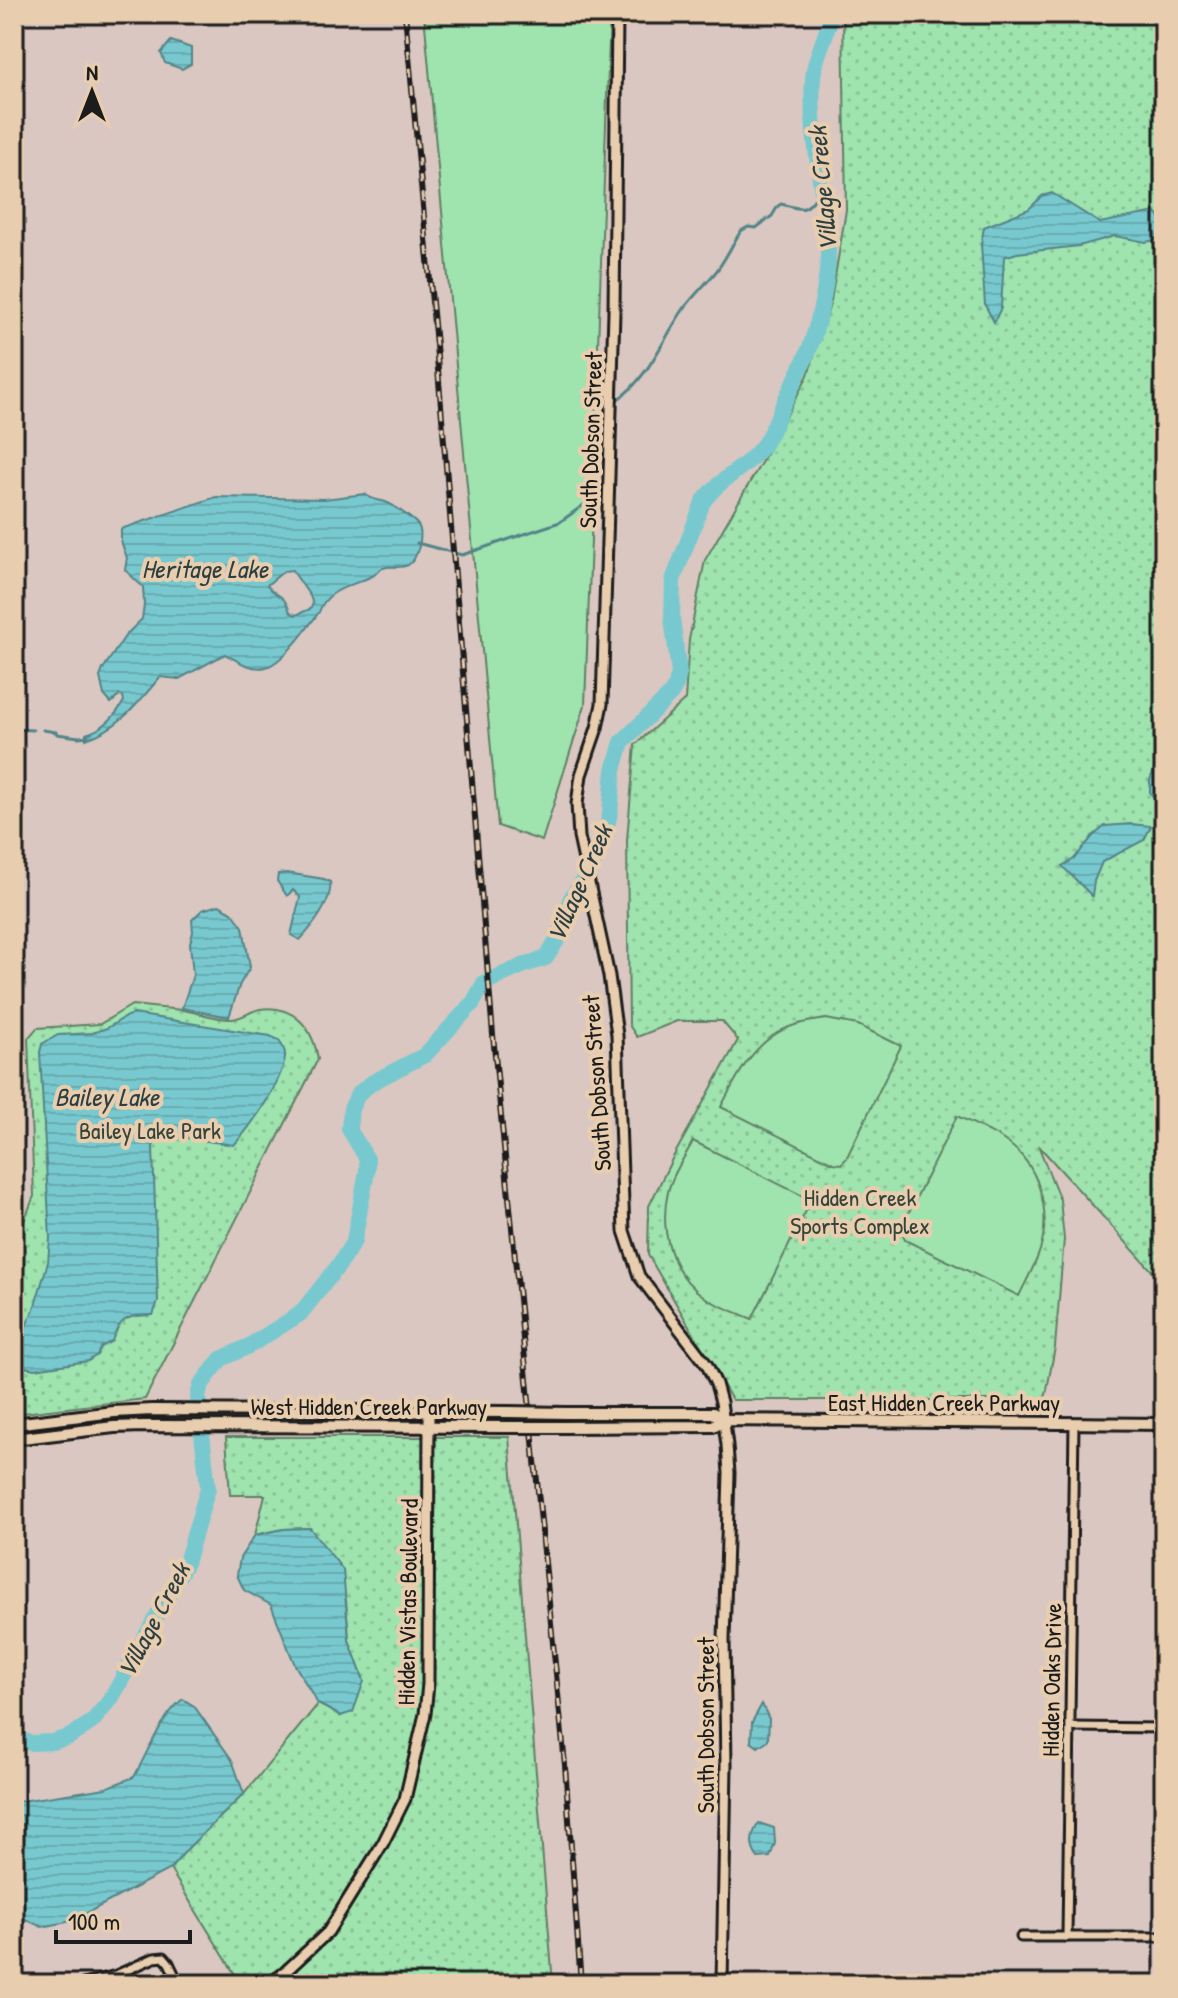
<svg xmlns="http://www.w3.org/2000/svg" width="1178" height="1998" viewBox="0 0 1178 1998" font-family="'Patrick Hand',sans-serif">
<style>
.grass{fill:url(#grass-dots);stroke:#5e8065;stroke-width:2}
.garden{fill:#9fe3ae;stroke:#5e8065;stroke-width:2}
.water{fill:url(#water-rules);stroke:#538487;stroke-width:2;fill-rule:evenodd}
.lines{fill:none;stroke-linecap:round;stroke-linejoin:round}
.stream{stroke:#538487;stroke-width:3}
.river{stroke:#78c9cf;stroke-width:16}
.minor-casing{stroke:#1c1c1c;stroke-width:13}
.tertiary-casing{stroke:#1c1c1c;stroke-width:15}
.secondary-casing{stroke:#1c1c1c;stroke-width:16}
.minor{stroke:#e8cdaf;stroke-width:7}
.tertiary{stroke:#e8cdaf;stroke-width:9}
.secondary{stroke:#e8cdaf;stroke-width:10}
.rail-casing{stroke:#1c1c1c;stroke-width:6}
.rail{stroke:#e8cdaf;stroke-width:3;stroke-dasharray:9;stroke-linecap:butt}
.secondary-bridge-casing{stroke:#1c1c1c;stroke-width:16;stroke-linecap:butt}
.secondary-bridge{stroke:#e8cdaf;stroke-width:10}
.labels{text-anchor:middle;dominant-baseline:central;stroke-width:8;stroke-linejoin:round;paint-order:stroke}
.street-label{font-size:24px;fill:#1c1c1c;stroke:#e8cdaf}
.park-label{font-size:24px;fill:#364439;stroke:#e8cdaf}
.water-label{font-size:26px;font-style:italic;fill:#2e3f40;stroke:#e8cdaf}
</style>
<defs>
<pattern id="grass-dots" width="8" height="8" patternUnits="userSpaceOnUse" patternTransform="scale(2)"><rect width="8" height="8" fill="#9fe3ae"/><path d="M2 2h.1M6 6h.1" fill="none" stroke="#88c295" stroke-width="1.8" stroke-linecap="round"/></pattern>
<pattern id="water-rules" width="6" height="5" patternUnits="userSpaceOnUse" patternTransform="scale(2)"><rect width="6" height="5" fill="#78c9cf"/><path d="M0 2.5h6" fill="none" stroke="#67acb1"/></pattern>
</defs>
<rect width="100%" height="100%" fill="#dac7c1"/>
<filter id="ink" filterUnits="userSpaceOnUse"><feTurbulence type="fractalNoise" baseFrequency=".0125" numOctaves="2"/><feDisplacementMap in="SourceGraphic" scale="16" xChannelSelector="R" yChannelSelector="G"/><feConvolveMatrix kernelMatrix="1 2 1 2 8 2 1 2 1" color-interpolation-filters="sRGB"/></filter>
<g filter="url(#ink)">
<!-- grass -->
<g class="grass">
<path d="M843 14H1164V1284L1038 1145 1060 1200 1064 1239 1055 1347 1045 1400H732L648 1255 649 1206 672 1159 738 1040 722 1021H677L637 1037 629 1025 627 840 635 745 685 700 689 640 705 560 765 456 808 375 831 301 846 210Z"/>
<path d="M132 1005C149 1007 166 1008 182 1010 198 1012 215 1019 231 1019 241 1019 250 1011 260 1009 294 1004 313 1028 318 1059L145 1399 14 1414V1246L34 1196 28 1038 37 1028 100 1024Z"/>
<path d="M226 1437H509L553 1984H250L236 1976 170 1869 189 1847 244 1794 318 1704 341 1716 364 1681 349 1640 346 1600 310 1528 284 1529 255 1535 265 1495H230Z"/>
</g>
<!-- garden -->
<g class="garden">
<path d="M424 14H610L585 705 542 841 498 826Z"/>
<path d="M826 1019 858 1025 901 1046 846 1159 841 1164 833 1163 721 1107C738 1074 756 1037 795 1025 804 1022 816 1021 826 1019Z"/>
<path d="M957 1116C972 1123 988 1130 1002 1139 1039 1162 1052 1210 1040 1250 1035 1266 1026 1281 1019 1296L905 1240 901 1228Z"/>
<path d="M693 1141 801 1195 808 1202V1207L752 1319C737 1312 719 1307 706 1298 671 1275 659 1230 668 1192 672 1174 685 1157 693 1141Z"/>
</g>
<!-- water -->
<g class="water">
<path d="M171 41 191 48V64L182 69 165 63 161 53Z"/>
<path d="M1052 193 1100 223 1155 212 1164 222V238L1146 242 1115 236 1079 246 1017 253 1004 257 1001 308 994 322 985 305 981 244 984 227 1029 209 1042 196Z"/>
<path d="M365 494C372 501 379 499 388 503 393 505 414 520 418 525 424 534 418 559 408 565 400 569 391 565 383 568 379 569 377 573 374 575 354 586 327 588 319 612 308 627 284 662 266 667 252 671 236 660 225 654L179 679 160 677C139 702 119 729 86 739V734C104 729 115 717 124 701L123 696 120 695 111 703 104 695 100 677 103 669 126 635 142 619 144 605 143 587 125 570 127 558 121 541V529L216 497 324 499ZM292 570 310 596 313 604 310 609 296 615 290 612C283 591 277 599 267 585L284 571Z"/>
<path d="M1164 745V802L1162 804 1150 793V780Z"/>
<path d="M1131 824 1151 826 1144 840 1102 862 1094 881 1092 896 1062 866 1074 859 1093 836 1105 826Z"/>
<path d="M287 873 324 879 330 882C333 901 312 927 300 940L291 935 300 897 293 890 287 896 277 881 278 874Z"/>
<path d="M219 905 232 912 243 927 250 967 240 984 229 1017 182 1008 193 975 190 943 193 932 192 920 202 910Z"/>
<path d="M134 1014 270 1036 279 1040C282 1046 286 1051 285 1057 282 1082 251 1127 234 1145L166 1135 156 1138 153 1147 158 1301 153 1315C129 1316 120 1316 112 1341L101 1347 97 1355 88 1361 35 1369 24 1367 14 1357V1351L34 1309 48 1262 50 1238 40 1052 42 1044 58 1035 92 1033 107 1028 127 1016Z"/>
<path d="M310 1528 343 1570 349 1640 364 1681 353 1712 341 1716 318 1704 295 1665 271 1605 244 1590 237 1575 240 1558 255 1535 284 1529Z"/>
<path d="M183 1699 194 1706 232 1760 244 1794 189 1847 170 1869 72 1921 42 1927 14 1914V1802L106 1788 134 1777C147 1754 162 1715 183 1699Z"/>
<path d="M762 1704 769 1719 768 1740 758 1747 751 1742 752 1722Z"/>
<path d="M759 1823 774 1828 775 1843 770 1857 758 1858C749 1846 751 1834 759 1823Z"/>
</g>
<g class="lines">
<!-- stream -->
<g class="stream">
<path d="M618 399C646 381 663 340 681 313 691 298 703 287 714 274 724 263 732 244 741 231L748 227 756 228 772 216 778 206 781 204C807 211 804 212 821 191"/>
<path d="M417 543 462 555 560 522 585 504 606 407"/>
<path d="M14 729 33 730"/>
<path d="M43 730 56 732 57 734 79 737 88 736"/>
</g>
<!-- river -->
<path class="river" d="M14 1740 32 1743 52 1742 69 1737 92 1722 111 1699 186 1563 208 1488 198 1397 201 1385 221 1359 249 1346 300 1314 339 1265 354 1241 367 1171V1159L349 1129 351 1109 358 1094 373 1082 425 1055 473 1003 484 983 527 964 546 958 558 939 571 898 591 869 607 826 610 813 614 770 622 742 671 694 676 685 679 673 672 618 673 580 703 502C719 478 748 468 764 444 772 432 777 418 783 405 792 385 804 365 811 344 820 318 829 276 828 248 825 192 809 135 813 78 814 56 828 36 831 14"/>
<!-- minor casing -->
<g class="minor-casing">
<g id="minor">
<path d="M14 17 19 14"/>
<path d="M1071 1727 1164 1728"/>
<path d="M1021 1937H1164"/>
<path d="M1067 1937 1074 1423"/>
<path d="M83 1984 116 1975 154 1958 164 1957 169 1963 179 1984"/>
</g>
</g>
<!-- tertiary casing -->
<g class="tertiary-casing">
<g id="tertiary">
<path d="M617 14 614 312 602 704 597 728 581 775 577 804 579 837 609 976 617 1035 624 1231 639 1276 707 1365 716 1384 721 1402 727 1445 729 1473 724 1640 726 1765 722 1984"/>
<path d="M269 1984 284 1973 328 1932 383 1843 405 1799 425 1714 428 1684 429 1411"/>
</g>
</g>
<!-- secondary casing -->
<g class="secondary-casing">
<g id="secondary">
<path d="M566 1413H713L724 1420"/>
<path d="M14 1424 114 1412 152 1410 509 1412"/>
<path d="M563 1427 713 1426 724 1420 1164 1424"/>
<path d="M14 1439 114 1427 144 1426 511 1427"/>
</g>
</g>
<!-- minor -->
<use href="#minor" class="minor"/>
<!-- tertiary -->
<use href="#tertiary" class="tertiary"/>
<!-- secondary -->
<use href="#secondary" class="secondary"/>
<!-- rail casing -->
<g class="rail-casing">
<path id="rail" d="M405 14 436 345 493 1035 565 1765 581 1984"/>
</g>
<!-- rail -->
<use href="#rail" class="rail"/>
<!-- secondary-bridge casing -->
<g class="secondary-bridge-casing">
<g id="secondary-bridge">
<path d="M509 1412 566 1413"/>
<path d="M511 1427H563"/>
</g>
</g>
<!-- secondary-bridge -->
<use href="#secondary-bridge" class="secondary-bridge"/>
</g>
</g>
<g class="labels">
<!-- street labels -->
<g class="street-label">
<text transform="translate(590 440) rotate(-88)">South Dobson Street</text>
<text transform="translate(596 1083) rotate(-94)">South Dobson Street</text>
<text x="944" y="1402">East Hidden Creek Parkway</text>
<text x="369" y="1406">West Hidden Creek Parkway</text>
<text transform="translate(407 1602) rotate(-89)">Hidden Vistas Boulevard</text>
<text transform="translate(1051 1680) rotate(-89)">Hidden Oaks Drive</text>
<text transform="translate(705 1725) rotate(-90)">South Dobson Street</text>
</g>
<!-- park labels -->
<g class="park-label">
<text x="150" y="1130">Bailey Lake Park</text>
<text x="860" y="1197">Hidden Creek<tspan x="860" dy="28">Sports Complex</tspan></text>
</g>
<!-- water labels -->
<g class="water-label">
<text transform="translate(822 189) rotate(-95)">Village Creek</text>
<text x="205" y="568">Heritage Lake</text>
<text transform="translate(579 883) rotate(-66)">Village Creek</text>
<text x="107" y="1096">Bailey Lake</text>
<text transform="translate(153 1620) rotate(-62)">Village Creek</text>
</g>
</g>
<!-- margin -->
<rect width="1178" height="1998" fill="none" stroke="#e8cdaf" stroke-width="48"/>
<rect x="24" y="24" width="1130" height="1950" fill="none" stroke="#1c1c1c" stroke-width="3" filter="url(#ink)"/>
<!-- north arrow -->
<g transform="translate(92 92)" stroke="#e8cdaf" stroke-width="6" paint-order="stroke">
<path d="M0-6L14 30L0 20L-14 30Z" fill="#1c1c1c"/>
<text y="-12" font-size="22" font-weight="bold" text-anchor="middle" fill="#1c1c1c">N</text>
</g>
<!-- scale -->
<path d="M56 1930v12h134v-12" fill="none" stroke="#1c1c1c" stroke-width="4"/>
<text x="68" y="1930" font-size="24" fill="#1c1c1c" stroke="#e8cdaf" stroke-width="6" paint-order="stroke">100 m</text>
</svg>
